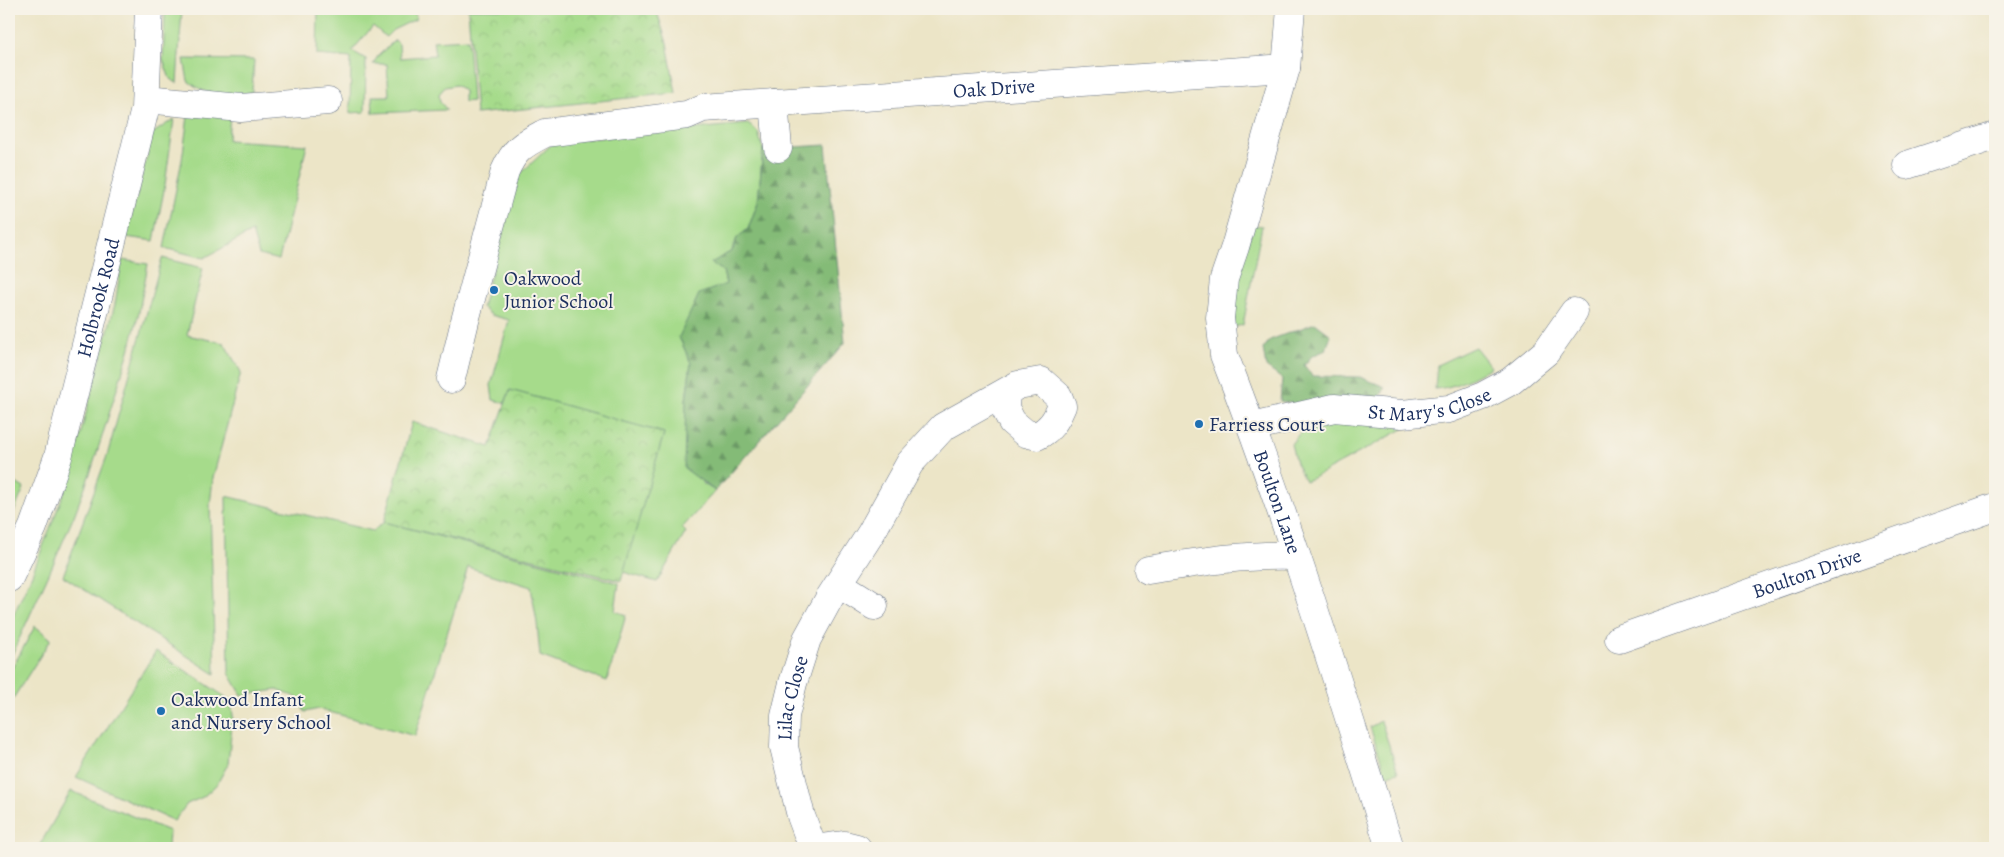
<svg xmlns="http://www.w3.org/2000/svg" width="2004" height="857" viewBox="0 0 2004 857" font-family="Alegreya,serif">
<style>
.grass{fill:#a6db8b;stroke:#608574}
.forest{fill:url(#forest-firs);stroke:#50756a}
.park{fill:url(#park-crowns);stroke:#608574}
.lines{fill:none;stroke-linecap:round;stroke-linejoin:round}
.minor-casing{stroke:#646f83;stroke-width:29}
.minor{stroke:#fff;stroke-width:28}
.poi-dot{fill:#1f6fb2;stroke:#f7f3e8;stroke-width:2}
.labels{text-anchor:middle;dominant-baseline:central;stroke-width:4;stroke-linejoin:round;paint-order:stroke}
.street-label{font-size:20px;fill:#1b2f5e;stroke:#f7f3e8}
.poi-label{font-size:20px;fill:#1b2f5e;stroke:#f7f3e8;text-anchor:start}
</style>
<defs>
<pattern id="forest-firs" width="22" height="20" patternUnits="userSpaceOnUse" patternTransform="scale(1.25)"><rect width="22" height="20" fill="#84bb77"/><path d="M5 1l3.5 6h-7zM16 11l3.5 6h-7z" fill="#6b9865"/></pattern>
<pattern id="park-crowns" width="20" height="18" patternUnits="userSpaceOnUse" patternTransform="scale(1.25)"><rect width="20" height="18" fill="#a6db8b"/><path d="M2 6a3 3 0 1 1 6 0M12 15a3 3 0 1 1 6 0" fill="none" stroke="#8ebc7a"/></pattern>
</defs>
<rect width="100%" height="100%" fill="#f7f3e8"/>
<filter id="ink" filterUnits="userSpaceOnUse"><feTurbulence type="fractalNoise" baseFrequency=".02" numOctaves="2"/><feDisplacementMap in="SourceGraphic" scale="10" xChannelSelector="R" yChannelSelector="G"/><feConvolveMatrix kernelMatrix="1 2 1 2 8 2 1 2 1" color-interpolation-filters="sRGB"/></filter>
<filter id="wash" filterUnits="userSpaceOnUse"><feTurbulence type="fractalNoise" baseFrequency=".0096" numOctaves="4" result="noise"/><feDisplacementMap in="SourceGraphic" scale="20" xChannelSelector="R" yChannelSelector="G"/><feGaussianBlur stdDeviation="1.12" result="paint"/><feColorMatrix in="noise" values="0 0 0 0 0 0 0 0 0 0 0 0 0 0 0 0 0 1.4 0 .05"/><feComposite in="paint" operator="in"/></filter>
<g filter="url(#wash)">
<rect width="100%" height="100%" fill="#ece5c7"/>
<!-- grass -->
<g class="grass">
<path d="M167 9H182L177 83 170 79 163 60 165 14Z"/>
<path d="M318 9H415L416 19 393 30 386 37 373 26 352 51 366 59 365 112 350 113 351 58 317 55Z"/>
<path d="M468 39 472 101 464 102V91L456 85 445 87 439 94 440 102 447 110 373 113 372 96H389L387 64H373L378 56 395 40 399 44 400 58 435 55 433 41Z"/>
<path d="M184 59 254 60 252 92C226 98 210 98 188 81Z"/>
<path d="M230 115 228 140 307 145 279 260 259 255 252 232 204 258 164 248 182 160 188 116Z"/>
<path d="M174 119 165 185 154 241 126 237 153 133Z"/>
<path d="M748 124 758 132 763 149 758 202 748 229 737 238 732 251 712 263 723 271 726 284 679 337 691 363 686 400 702 483 715 491 682 528 686 532 657 582 623 572 664 433 510 390 505 403 493 400 491 385 509 320 491 315 482 307 519 175 554 142Z"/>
<path d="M1253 225 1262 226 1243 325 1234 327V291Z"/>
<path d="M162 258 203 268 187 335 224 343 241 372 213 478 210 505 215 674 63 576 107 456Z"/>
<path d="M122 260 148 264 139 312 129 351 92 468 74 516 51 569 9 661V625L32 574 67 485 115 304Z"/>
<path d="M1475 347 1491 367C1473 378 1456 387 1435 389L1437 365Z"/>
<path d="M1323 417 1412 424 1313 478 1305 481 1296 463 1291 444 1307 424Z"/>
<path d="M11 480 24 488 9 524V485Z"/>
<path d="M226 496 373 531 384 522 619 583 615 611 626 615 607 681 540 656 537 623 531 587 468 567 415 736 319 709 305 712 296 697 277 690 242 695 229 673Z"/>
<path d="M35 626 51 639 9 705V674Z"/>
<path d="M156 651 230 700 233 715 228 764 217 784 203 797 187 804 174 821 76 777Z"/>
<path d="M1381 721 1398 772 1386 776 1370 727Z"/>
<path d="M71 791 169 831 168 848H38Z"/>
</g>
<!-- forest -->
<g class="forest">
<path d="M826 145 845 343 715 491 684 468 686 400 691 363 679 337 699 294 726 284 723 271 711 263 732 251 737 238 748 229 758 202 763 149Z"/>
<path d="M1315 323 1331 335 1326 350 1312 356 1304 365 1312 376 1360 377 1385 387 1379 400 1303 406 1280 401 1282 379 1266 367 1263 349 1270 340Z"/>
</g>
<!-- park -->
<g class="park">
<path d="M468 9H656L667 43 676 93 476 114Z"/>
<path d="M510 390 664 433 621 581 384 522 412 422 490 447Z"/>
</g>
</g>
<g filter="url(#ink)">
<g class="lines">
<!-- minor casing -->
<g class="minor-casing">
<g id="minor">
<path id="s1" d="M1291 9 1286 68 1235 247 1224 279 1220 318 1224 355C1287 516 1338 683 1390 848"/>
<path d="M146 99 241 108 328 101"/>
<path d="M774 103 778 148"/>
<path d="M1907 165 1995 136"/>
<path id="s2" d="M451 379 465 321 505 171C515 148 524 144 545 133L687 115 703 108 1286 68"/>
<path id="s3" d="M1252 427 1334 408 1402 414 1449 409 1483 396 1511 381 1546 352 1574 312"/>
<path d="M1148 570C1198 562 1246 554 1296 556"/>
<path id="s4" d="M9 578 33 527 58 457 145 109 149 9"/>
<path d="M839 584 874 606"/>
<path id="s5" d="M1619 639 1995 507"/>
<path id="s6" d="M813 848 801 816 784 747 785 716 793 683 807 639 830 597 871 533 910 463 943 427 1018 385 1041 381 1058 396 1062 406C1056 420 1051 429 1037 436L1025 433 1012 422 1005 408 1006 392"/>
<path d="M822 848 845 845 857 848"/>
</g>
</g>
<!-- minor -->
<use href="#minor" class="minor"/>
</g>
</g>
<!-- markers -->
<g class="poi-dot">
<circle cx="494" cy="290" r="5"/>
<circle cx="1199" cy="424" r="5"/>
<circle cx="161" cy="711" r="5"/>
</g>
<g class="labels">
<!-- street labels -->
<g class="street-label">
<text stroke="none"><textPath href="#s2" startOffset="724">Oak Drive</textPath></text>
<text stroke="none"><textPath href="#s4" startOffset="295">Holbrook Road</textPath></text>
<text stroke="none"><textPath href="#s3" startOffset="181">St Mary's Close</textPath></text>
<text stroke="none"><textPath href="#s1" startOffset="512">Boulton Lane</textPath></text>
<text stroke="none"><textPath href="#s5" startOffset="199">Boulton Drive</textPath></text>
<text stroke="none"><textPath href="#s6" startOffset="155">Lilac Close</textPath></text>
</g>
<!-- poi labels -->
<g class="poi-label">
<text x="504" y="278">Oakwood<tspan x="504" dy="23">Junior School</tspan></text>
<text x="1209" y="424">Farriess Court</text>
<text x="171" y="699">Oakwood Infant<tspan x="171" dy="23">and Nursery School</tspan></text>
</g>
</g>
<!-- margin -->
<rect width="2004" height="857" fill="none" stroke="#f7f3e8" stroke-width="30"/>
</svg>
